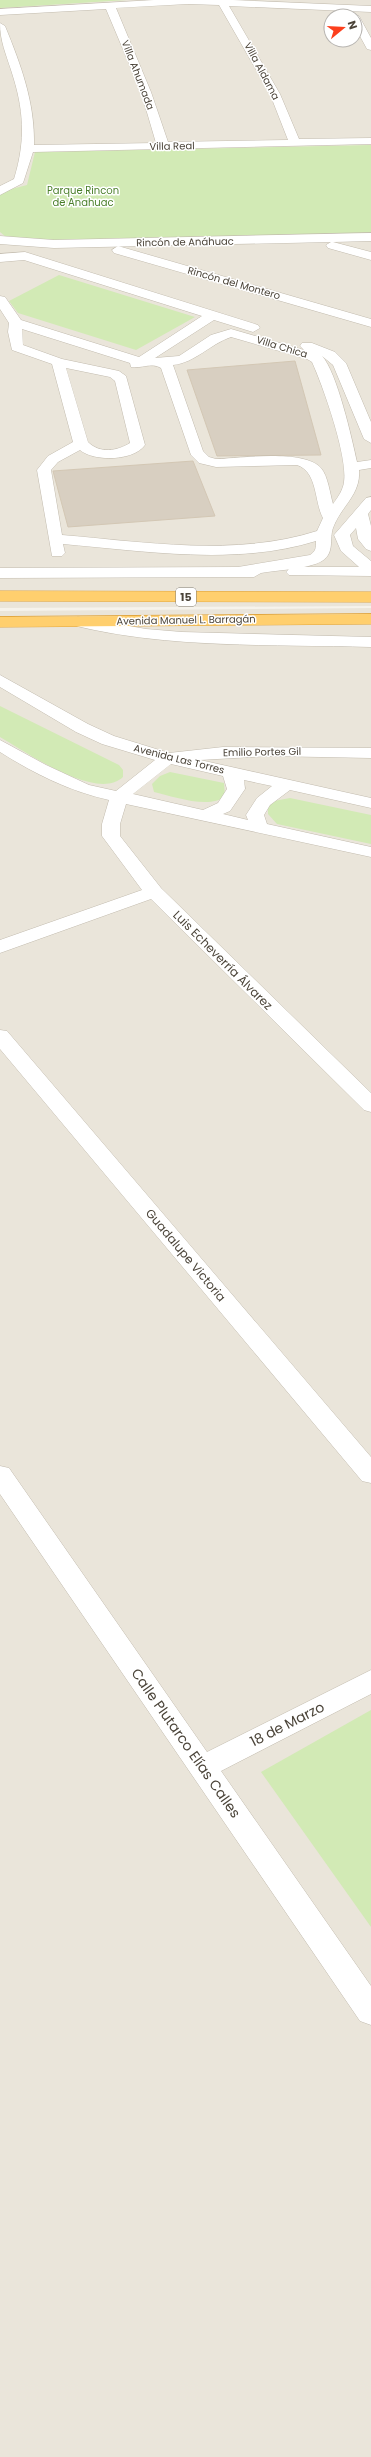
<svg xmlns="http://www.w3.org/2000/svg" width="371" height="2457" viewBox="0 0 371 2457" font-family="Poppins,sans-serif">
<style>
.residential{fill:#eae5da;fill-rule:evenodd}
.green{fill:#d2eab5}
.building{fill:#d8cfc1;stroke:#d3c7b4}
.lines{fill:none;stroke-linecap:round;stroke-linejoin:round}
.minor-casing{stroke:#c2bbae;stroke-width:1}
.highway-casing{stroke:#e0a43c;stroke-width:1}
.minor{fill:#fff;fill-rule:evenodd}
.highway{fill:#ffcf6e;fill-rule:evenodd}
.labels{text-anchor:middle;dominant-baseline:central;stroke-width:3;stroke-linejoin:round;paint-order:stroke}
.far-street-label{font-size:10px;fill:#4b4439;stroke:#fff}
.far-park-label{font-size:10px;fill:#4a7f2a;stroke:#fff}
.shield{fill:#fff;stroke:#817c74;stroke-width:1}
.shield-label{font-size:11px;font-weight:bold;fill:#4b4439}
.street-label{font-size:12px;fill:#4b4439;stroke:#fff}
.near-street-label{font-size:14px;fill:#4b4439;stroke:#fff}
</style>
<rect width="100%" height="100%" fill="#f6f3ec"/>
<!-- residential -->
<g class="residential">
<path d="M0 0H371V606L0 608ZM331 16H355V40H331Z"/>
<path d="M371 608V2457H0V611Z"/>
</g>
<!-- green -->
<g class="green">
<path d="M0 0H127L0 8Z"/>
<path d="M371 145V233L40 241 6 237 0 232V192L27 185 35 152Z"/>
<path d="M59 275 195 317 136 350 18 313 9 301Z"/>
<path d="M0 706 119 765 123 770V777C97 802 26 752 0 737Z"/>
<path d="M170 772 224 783 225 796C210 810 172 796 154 792L152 784 160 776Z"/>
<path d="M290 798 371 815V844L277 824 268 814V807L274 801Z"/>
<path d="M371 1710V1927L261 1772Z"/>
</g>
<!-- building -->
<g class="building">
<path d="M295 361 321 455 217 456 187 370Z"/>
<path d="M193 461 215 516 68 527 53 471Z"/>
</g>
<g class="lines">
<!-- minor casing -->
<g class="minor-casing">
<g id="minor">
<path d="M154 0H233L371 6V12L229 6 280 94 299 139 371 138V144L33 152 23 183 0 195V186L14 179C26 140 24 109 11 70 6 54 0 41 0 23L5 26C21 65 35 103 34 145L156 143 141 92 106 9 0 15V9ZM188 4 219 5 270 94 288 140 168 142 151 92 116 8Z"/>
<path d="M355 15 359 16 371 38V50L367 49 355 27V16H351Z"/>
<path d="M371 233V241L333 242 371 252V260L328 248 326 245 331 242 54 248 0 244V236L54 240Z"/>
<path d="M118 246 371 319V327L114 253 112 250Z"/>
<path d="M25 252 258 325 260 328 253 332 214 320 155 358 179 356 211 335 231 329 304 350 300 346 302 343H312L335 352 346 363 371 422V443L364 439 333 365 322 356C337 372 352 439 357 462L371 460V468L359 470C361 495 341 506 333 528 329 539 335 553 322 561 309 569 277 570 261 573L254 577 0 578V568L238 567 310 555C316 551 316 548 316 541 236 566 145 551 63 544L65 553 62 556H52L37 470 48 456 73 442 52 364 12 350 8 332 9 323 0 309V296L5 297 21 320 139 357 202 316 24 260 0 262V254ZM22 329 130 363 131 367C141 369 151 362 161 368L191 455 199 463 216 467 297 465C318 472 314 502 323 518L317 531C235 557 145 542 62 535L51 470 58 462 80 450C94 462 134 461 145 445L126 376 119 371 62 359 23 345ZM231 337 307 359 312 362C323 386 348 457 344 482 343 490 338 497 333 504 330 494 328 476 321 468 304 449 241 458 216 459L209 457 203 451 173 365C195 363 210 344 231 337ZM66 368 110 377 115 381 130 443C117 451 100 454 88 442Z"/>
<path d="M371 497V510L368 514 371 526V551L366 549 358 539 356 528 350 535 353 546 371 561V576L289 575 286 572 289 569 294 567H359L341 551 334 535 366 498Z"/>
<path d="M78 617 146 629 182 632 371 637V647C272 644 169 649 72 625L70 622Z"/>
<path d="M0 675 88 724 114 736 169 753 223 747 371 748V758L270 756 200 760 371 798V808L290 790 270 805 264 815 267 824 371 847V857L126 804 120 824V836L161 888 371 1093V1112L364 1110 151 899 0 953V940L142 890 102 836V824L109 800C69 791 35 774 0 752V740L46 765 89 785 116 791 155 760 102 744 76 732 0 687ZM171 764 223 776 227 789 218 803 203 810 133 794ZM244 780 272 786 257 798 246 815 248 820 223 814 230 811 245 789Z"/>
<path d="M0 1030 7 1031 371 1457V1483L362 1481 0 1049Z"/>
<path d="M0 1466 9 1468 207 1752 371 1670V1694L221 1771 371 1986V2025L360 2021 0 1494Z"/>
</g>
</g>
<!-- highway casing -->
<g class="highway-casing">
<g id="highway">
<path d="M0 591 371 592V602L0 601Z"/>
<path d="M371 614V624L0 627V617Z"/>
</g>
</g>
<!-- minor -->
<use href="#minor" class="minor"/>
<!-- highway -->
<use href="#highway" class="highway"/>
</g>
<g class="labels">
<!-- far-street labels -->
<g class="far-street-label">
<text transform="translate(262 71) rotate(62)">Villa Aldama</text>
<text transform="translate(138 75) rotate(69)">Villa Ahumada</text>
<text transform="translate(172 146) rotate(-1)">Villa Real</text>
<text transform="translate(185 242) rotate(-1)">Rincón de Anáhuac</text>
<text transform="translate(234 283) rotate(16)">Rincón del Montero</text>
<text transform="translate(282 347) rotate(17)">Villa Chica</text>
<text transform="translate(186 620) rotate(-1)">Avenida Manuel L. Barragán</text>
<text transform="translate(262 752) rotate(-1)">Emilio Portes Gil</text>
<text transform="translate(179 759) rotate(14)">Avenida Las Torres</text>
</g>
<!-- far-park labels -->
<g class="far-park-label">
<text x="83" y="190">Parque Rincon<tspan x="83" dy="12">de Anahuac</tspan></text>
</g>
<!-- shield labels -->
<rect class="shield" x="176" y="588" width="20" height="18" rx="3"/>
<g class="shield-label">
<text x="186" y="597">15</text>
</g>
<!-- street labels -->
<g class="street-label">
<text transform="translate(223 960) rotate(45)">Luis Echeverría Álvarez</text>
<text transform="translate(186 1255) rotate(50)">Guadalupe Victoria</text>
</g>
<!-- near-street labels -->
<g class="near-street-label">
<text transform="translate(287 1724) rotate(-27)">18 de Marzo</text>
<text transform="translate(186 1743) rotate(55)">Calle Plutarco Elías Calles</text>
</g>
</g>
<!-- north arrow -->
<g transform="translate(343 28) rotate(72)"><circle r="19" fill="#ffffff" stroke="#b7b4b0"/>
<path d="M0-3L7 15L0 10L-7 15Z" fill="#fc3f1d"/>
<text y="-6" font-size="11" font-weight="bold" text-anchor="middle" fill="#4b4439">N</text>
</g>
</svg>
